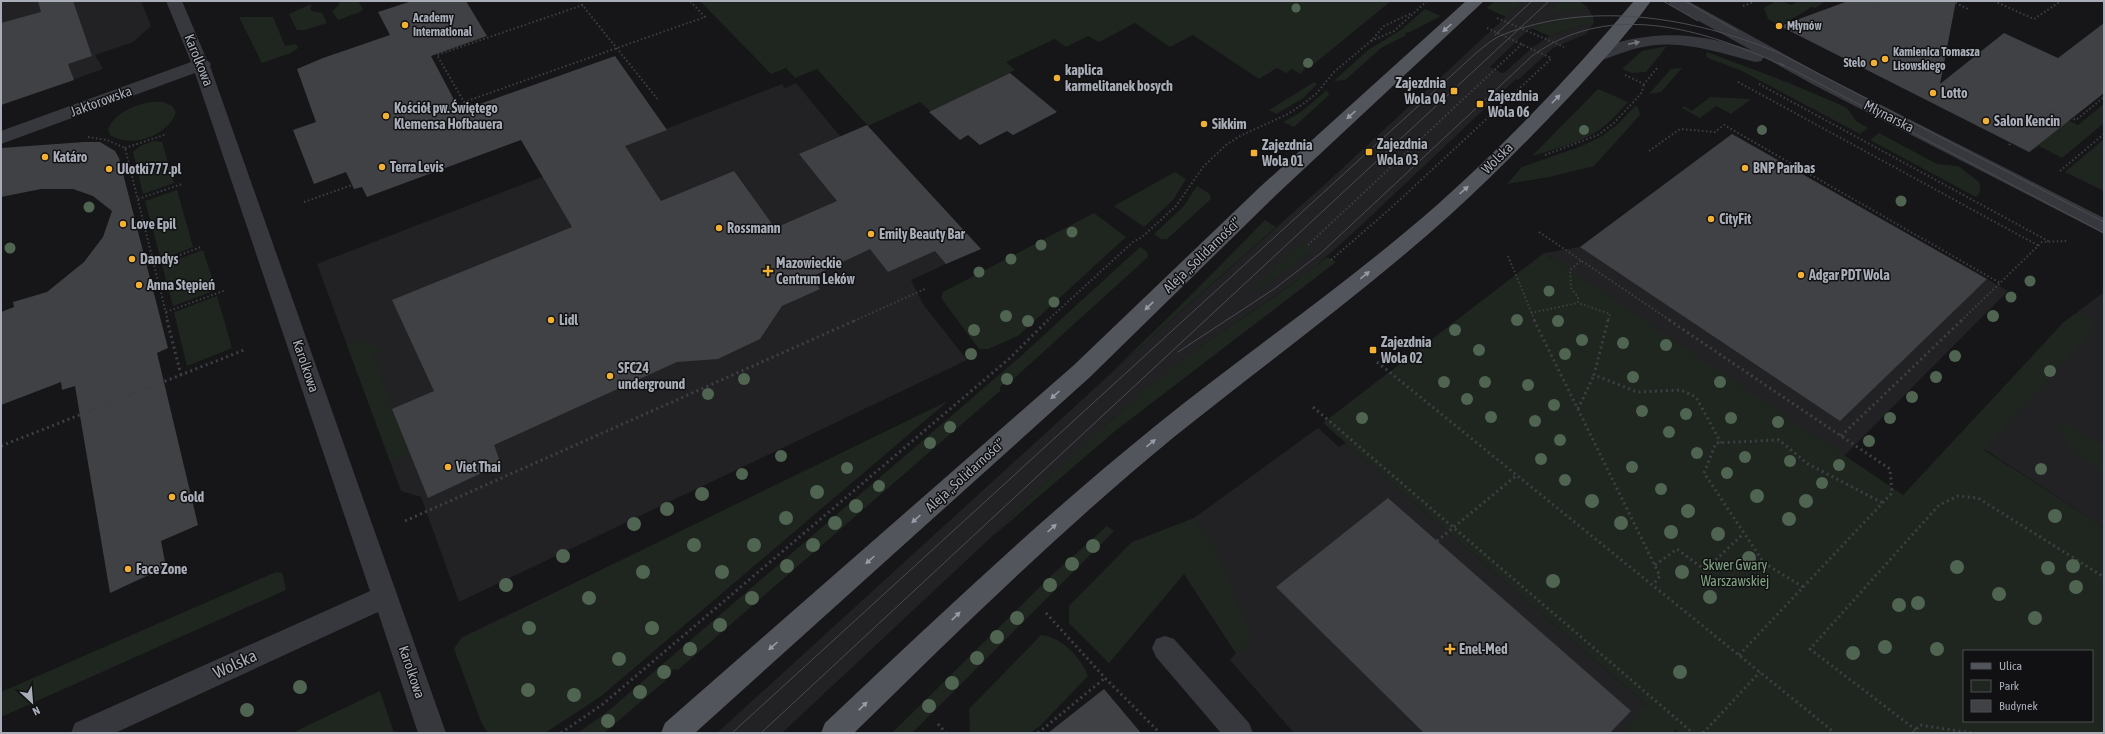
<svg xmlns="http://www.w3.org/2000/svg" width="2105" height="734" viewBox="0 0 2105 734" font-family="'Asap Condensed',sans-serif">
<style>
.built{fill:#222225}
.green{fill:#1e261f;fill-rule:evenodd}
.building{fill:#404145}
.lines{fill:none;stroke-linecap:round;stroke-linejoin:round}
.path-far1{stroke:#3d3f44;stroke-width:2;stroke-dasharray:1.5 2.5;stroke-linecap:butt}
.path{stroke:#3d3f44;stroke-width:3;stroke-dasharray:2 3.5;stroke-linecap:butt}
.minor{fill:#37383d;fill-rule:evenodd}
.major{fill:#53555c;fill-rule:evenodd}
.tram{stroke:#4a4c52;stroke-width:1}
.tree{fill:#506452}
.oneway{fill:#979ba6}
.oneway2{fill:#757881}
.poi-dot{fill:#f2b134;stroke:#111113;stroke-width:1.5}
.labels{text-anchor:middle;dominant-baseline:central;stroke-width:3;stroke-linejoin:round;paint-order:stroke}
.far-poi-label{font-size:12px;font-weight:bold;fill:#a8adb8;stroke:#111113;text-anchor:start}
.street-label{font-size:14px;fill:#a8adb8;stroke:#111113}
.poi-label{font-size:14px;font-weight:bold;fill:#a8adb8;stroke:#111113;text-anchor:start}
.park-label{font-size:14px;fill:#7fa381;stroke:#111113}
.near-street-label{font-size:17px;fill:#a8adb8;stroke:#111113}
</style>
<rect width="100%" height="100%" fill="#161618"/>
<!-- built -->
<g class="built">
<path d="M1 1H141L151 26 133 42 95 55 103 69 1 105Z"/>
<path d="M1523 1H1560L1548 12 1588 8 1593 17 1551 22 1528 30 1490 67 1502 73H1504L1533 47 1550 36 1574 27 1594 23 1586 34 1553 48 1518 80 1516 79 1354 232 1308 273 1200 347 1141 394 1112 419 986 542 782 733H717L1106 378 1322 187Z"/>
<path d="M796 83 946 264 911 280 923 304 967 360 459 602 421 497 401 491 317 264 782 84 785 88Z"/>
<path d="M1732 134 2008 291 1844 456 1544 253 1580 247Z"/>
<path d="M2104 292V527L1961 434 2063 323Z"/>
<path d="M1318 428 1339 447 1346 443 1648 706 1621 733H1294L1230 660 1236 653 1197 594 1210 542 1194 518Z"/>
</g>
<!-- green -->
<g class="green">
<path d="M339 1H358L363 9 360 12 338 20 332 11 339 5Z"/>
<path d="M700 1H1391L1309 68 1307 66 1300 74 1292 69 1286 73 1277 68 1259 79 1193 35 1170 47 1135 23 1099 42 1088 36 1066 47 1055 39 1006 62 1015 70 931 112 920 102 868 126 817 69 795 78 786 68 771 74Z"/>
<path d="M1495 1H1523L1506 17 1487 8Z"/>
<path d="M1560 1H1580L1588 8 1547 13Z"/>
<path d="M1776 1H1782L1791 5 1799 1H1826L1815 8 1812 7 1780 26 1768 19 1764 8Z"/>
<path d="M309 5H312L310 9 312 11 322 13 327 23 305 30H297L289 14Z"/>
<path d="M1425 9 1441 16 1410 32 1405 33 1406 35 1381 48 1345 80 1334 81 1368 50 1401 30Z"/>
<path d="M239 17H273L285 46 296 44 298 48 291 53 262 63Z"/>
<path d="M1582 17H1593L1594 23 1574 27 1550 36 1531 28 1551 22Z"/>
<path d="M1667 46 1646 72 1632 73 1622 69 1642 51Z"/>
<path d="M1707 52 1789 83 1834 102 1847 108 1856 121 1868 128 1860 134 1742 71 1708 58 1706 55Z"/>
<path d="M1682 68 1661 92 1649 94 1671 69Z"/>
<path d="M1314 82 1317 84 1302 99 1276 114 1269 110Z"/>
<path d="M1598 89 1628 102C1617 114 1607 126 1593 134 1575 144 1553 150 1532 156Z"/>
<path d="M1327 90 1329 95 1294 127 1283 122 1301 112Z"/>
<path d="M1710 97 1751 99 1731 114 1716 106 1700 118 1682 108 1684 106 1692 111Z"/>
<path d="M150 102H163L172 106 176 112C168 136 131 149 110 135L108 129C116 112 133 106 150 102Z"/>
<path d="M2104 104V123L2062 158 2039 146 2030 152 2017 146 2057 114 2078 125Z"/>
<path d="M1635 106 1638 107 1640 115 1594 166 1549 177 1507 184 1522 167 1582 146 1602 136 1618 124Z"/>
<path d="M1879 133 1937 164 1958 166 1979 182C1981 188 1981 192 1976 197L1870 140Z"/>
<path d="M2104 139V191L2065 172Z"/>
<path d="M153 141 162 142 174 183 143 194 133 152 140 146Z"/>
<path d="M1175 172 1186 179 1173 200 1144 227 1114 206Z"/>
<path d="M1197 186 1210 194 1211 199 1167 239H1161L1154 234 1183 207Z"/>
<path d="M177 190 193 247 161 260 145 201Z"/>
<path d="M1094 213 1126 237 1018 336 988 349H979L941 298 943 292Z"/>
<path d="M1265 220 1276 227 1106 378 1192 294Z"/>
<path d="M1303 242 1314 249 1256 292 1251 291Z"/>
<path d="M1140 247 1147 252 1148 257 1009 383H1005L1000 387V391L678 670 674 669 666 676 665 681 604 733H578L607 712 1021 356Z"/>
<path d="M203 250 216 290 173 306 162 265Z"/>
<path d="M1544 253 1559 263 1563 261 1564 266 1570 270 1903 495 2063 323 2073 315 2085 317 2093 323 2094 329 1984 450 2104 527V733H1679L1674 729 1675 733H1621L1647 705 1323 423ZM1964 651H2092V721H1964Z"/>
<path d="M1327 257 1336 262 1115 431 986 542C1046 484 1104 422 1169 370 1220 330 1277 299 1327 257Z"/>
<path d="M217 296 232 348 187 366 174 312Z"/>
<path d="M359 342H369L384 351 373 356 409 452 390 461 347 345Z"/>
<path d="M948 401 600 697 545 733H488L482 724 454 649 461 638Z"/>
<path d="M2065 422 2104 446V473C2085 462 2067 450 2060 428Z"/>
<path d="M1194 518 1216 550 1252 640 1236 653 1184 574 1109 663 1069 623V606L1132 542Z"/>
<path d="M1107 526 1114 531 912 733H892L1053 574Z"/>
<path d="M276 572 282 573 286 590 1 717V692Z"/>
<path d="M1041 635C1061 637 1081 657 1088 676L1040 726 1030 733H970L969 709Z"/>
<path d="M380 691 394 733H292Z"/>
</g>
<!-- building -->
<g class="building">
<path d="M38 1H73L92 56 68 64 74 80 1 105V23L41 12Z"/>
<path d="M412 1H466L487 36 431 56 460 111 615 56 667 130 625 146 661 201 734 171 775 228 837 201 799 154 867 125 981 249 946 264 935 251 888 272 870 249 811 277 820 289 782 306 760 339 718 359 677 362 494 445 501 464 428 498 392 409 434 391 392 300 572 227 521 140 367 197 362 187 354 189 346 172 314 184 293 130 316 122 297 69 323 58 390 35 378 12Z"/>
<path d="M1848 1H1956L1940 84 2004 33 2058 58 2104 23V93L2029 152 1780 26Z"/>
<path d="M1010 73 1057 112 1013 135 1007 131 980 145 968 135 960 140 929 112Z"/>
<path d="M1732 134 1987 279 1840 421 1580 247Z"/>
<path d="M84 142H100L115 151 119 158 168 348 157 353 198 525 161 541 166 567 110 593 75 386 62 390 61 382 1 405V312L14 307 13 302 47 292 84 262 103 237 112 211 93 196 73 189H41L1 197V148Z"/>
<path d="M1388 498 1437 541 1631 711 1610 733H1424L1276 587Z"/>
<path d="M1104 689 1141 733H1048Z"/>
</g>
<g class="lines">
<!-- path-far1 -->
<g class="path-far1">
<path d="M579 1 659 101"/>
<path d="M1952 1 1970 10"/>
<path d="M1994 1 2034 19 2061 1"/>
<path d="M583 5 437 55 464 102 705 17 690 1"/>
<path d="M1743 6 1756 1"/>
<path d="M1497 18 1564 47"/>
<path d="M1852 22 1884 1"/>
<path d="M1487 28 1551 58"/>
<path d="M1371 41 1394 31 1427 1"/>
<path d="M1625 75 1644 84 1658 67"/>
<path d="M1738 82 2039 246"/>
<path d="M1759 84 2050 242"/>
<path d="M88 137 107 140 125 148 168 321"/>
<path d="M2009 145 2051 109 2076 120 2104 97"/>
<path d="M125 148 167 134"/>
<path d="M1649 151 1680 129 1715 132 1724 125 2000 283 2042 242 2067 241"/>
<path d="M1545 155 1598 135 1614 123 1638 97 1642 92 1644 84"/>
<path d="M2060 171 2104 134"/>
<path d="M138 199 182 184"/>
<path d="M304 202 352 185"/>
<path d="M1539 232 1671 321"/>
<path d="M1308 245 1522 44"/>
<path d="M1508 256 1535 321"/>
<path d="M1331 260 1391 208 1552 58"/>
<path d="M1581 261 1570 270 1571 288 1578 297V303L1610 314 1608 321"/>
<path d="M154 265 201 247"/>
<path d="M166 312 226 290"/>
<path d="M1531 313 1578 303"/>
<path d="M854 321 925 289"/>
<path d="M1047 321 1133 242 1142 237 1176 206 1203 167 1226 145 1240 136 1288 114 1303 104 1316 94 1334 72 1371 41 1384 26 1412 13"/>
<path d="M1961 321 2000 283"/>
</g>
<!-- path -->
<g class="path">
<path d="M167 320 181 375"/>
<path d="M1534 320 1660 576 1653 585"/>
<path d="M1608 320 1594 375 1637 392 1681 390 1696 397 1721 443"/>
<path d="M1669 320 1890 469 1892 493 1739 655"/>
<path d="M1377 362 1835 733"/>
<path d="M1313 407 1693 733"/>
<path d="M1578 409 1594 375"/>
<path d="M1841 436 1962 320"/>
<path d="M1 446 244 350"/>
<path d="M405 521 856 320"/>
<path d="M1437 541 1517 475"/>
<path d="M1655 565 1677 549 1705 570 1743 534"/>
<path d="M1803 587 1764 563 1704 473 1716 443 1779 440 1808 464 1883 503"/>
<path d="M1046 613 1105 678 1160 733"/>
<path d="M938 724 946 733"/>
<path d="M1916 730 1810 649 1939 505 1958 496 1978 498 2104 577"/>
<path d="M561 733 603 704 1010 358 1048 320"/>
<path d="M1038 733 1105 678"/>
<path d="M1703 733 1760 672"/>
<path d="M1913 733 1920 725 1972 733"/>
</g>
<!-- minor -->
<g class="minor">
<path d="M166 1H182L207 60 211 64 210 66 446 733H418L378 612 115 733H71L75 723 370 591 195 73 1 144V131L191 62Z"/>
<path d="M1668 1H1688L1824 76 2104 218V234L1812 84 1764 57 1761 61 1755 62C1716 52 1679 38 1638 48 1624 51 1611 58 1597 61L1591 60 1588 56C1593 49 1607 45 1615 43 1665 30 1703 34 1751 50L1670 5Z"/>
<path d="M1165 636 1174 639 1249 723 1253 733H1221L1156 657 1152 648 1156 639Z"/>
</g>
<!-- major -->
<g class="major">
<path d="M1466 1H1484L1275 196 1090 377 695 733H661L665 723 1074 365 1261 186Z"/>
<path d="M1634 1H1651C1627 35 1598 66 1570 96 1531 137 1492 177 1450 215 1362 294 1266 363 1174 437 1062 529 958 631 854 733H821L825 723C932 622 1039 520 1154 427 1247 352 1347 284 1437 205 1508 142 1573 73 1634 1Z"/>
</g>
<!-- tram -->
<g class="tram">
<path d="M1663 1 1698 21"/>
<path d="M1685 1 1737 31"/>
<path d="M1495 35 1532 1"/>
<path d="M1780 63 2104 233"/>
<path d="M1178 352 1274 289 1321 253 1532 56C1541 50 1551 43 1561 39 1634 6 1716 35 1784 66"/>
<path d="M732 733 1475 54C1484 47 1492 39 1502 35 1590 0 1692 17 1777 52L2104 222"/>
<path d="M761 733 1549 1"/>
</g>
</g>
<!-- trees -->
<g class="tree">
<circle cx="1296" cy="8" r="4.5"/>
<circle cx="1308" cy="63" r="5"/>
<circle cx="1584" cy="130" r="5"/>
<circle cx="1762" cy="130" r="5"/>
<circle cx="1901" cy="201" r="5.5"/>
<circle cx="89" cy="207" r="5.5"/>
<circle cx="1072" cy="232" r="5.5"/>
<circle cx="1041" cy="245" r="5.5"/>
<circle cx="10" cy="248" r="5.5"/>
<circle cx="1011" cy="259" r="5.5"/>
<circle cx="979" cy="272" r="5.5"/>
<circle cx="2030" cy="281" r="5.5"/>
<circle cx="1549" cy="291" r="5.5"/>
<circle cx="2011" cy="297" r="5.5"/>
<circle cx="1054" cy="302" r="5.5"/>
<circle cx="1006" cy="316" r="6"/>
<circle cx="1993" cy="316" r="6"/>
<circle cx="1517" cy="320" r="6"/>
<circle cx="1028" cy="321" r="6"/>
<circle cx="1558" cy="321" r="6"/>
<circle cx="974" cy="330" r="6"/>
<circle cx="1455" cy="330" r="6"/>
<circle cx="1582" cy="340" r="6"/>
<circle cx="1623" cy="343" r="6"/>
<circle cx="1666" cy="345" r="6"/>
<circle cx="1479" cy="350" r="6"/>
<circle cx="971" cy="354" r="6"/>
<circle cx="1565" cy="354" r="6"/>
<circle cx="1955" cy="356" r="6"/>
<circle cx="2050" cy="371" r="6"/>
<circle cx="1633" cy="377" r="6"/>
<circle cx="1936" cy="377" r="6"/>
<circle cx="744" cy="379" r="6"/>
<circle cx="1007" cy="379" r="6"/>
<circle cx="1444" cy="382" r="6"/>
<circle cx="1485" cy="382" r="6"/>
<circle cx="1720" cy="382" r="6"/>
<circle cx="1528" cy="385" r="6"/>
<circle cx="708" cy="394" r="6"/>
<circle cx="1912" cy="397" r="6"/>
<circle cx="1467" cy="399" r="6"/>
<circle cx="1554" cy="405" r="6"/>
<circle cx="1642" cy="411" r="6"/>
<circle cx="1686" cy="414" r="6"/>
<circle cx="1491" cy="417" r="6"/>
<circle cx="1362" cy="418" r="6"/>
<circle cx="1731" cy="418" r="6"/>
<circle cx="1890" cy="418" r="6"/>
<circle cx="1535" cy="421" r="6"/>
<circle cx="1778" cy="422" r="6"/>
<circle cx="950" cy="427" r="6"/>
<circle cx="1669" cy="432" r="6"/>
<circle cx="1560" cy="440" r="6"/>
<circle cx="1869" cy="441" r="6"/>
<circle cx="930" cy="443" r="6"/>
<circle cx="1697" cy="453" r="6"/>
<circle cx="781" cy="456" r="6"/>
<circle cx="1745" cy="457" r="6"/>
<circle cx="1541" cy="459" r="6"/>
<circle cx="1790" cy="461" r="6"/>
<circle cx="1839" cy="465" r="6"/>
<circle cx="1632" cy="467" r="6"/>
<circle cx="847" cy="468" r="6"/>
<circle cx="2041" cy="469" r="6"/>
<circle cx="1727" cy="473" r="6"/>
<circle cx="742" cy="474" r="6"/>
<circle cx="1565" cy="480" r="6"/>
<circle cx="1822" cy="483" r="6"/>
<circle cx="879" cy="486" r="6"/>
<circle cx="1661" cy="489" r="6"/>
<circle cx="817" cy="492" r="7"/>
<circle cx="702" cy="494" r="7"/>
<circle cx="1757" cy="496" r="7"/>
<circle cx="1592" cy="501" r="7"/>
<circle cx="1806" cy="501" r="7"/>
<circle cx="856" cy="506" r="7"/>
<circle cx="667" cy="509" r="7"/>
<circle cx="1688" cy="511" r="7"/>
<circle cx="2055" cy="516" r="7"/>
<circle cx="786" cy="518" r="7"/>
<circle cx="1789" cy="519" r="7"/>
<circle cx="835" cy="523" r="7"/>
<circle cx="1621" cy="523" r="7"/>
<circle cx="634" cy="524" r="7"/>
<circle cx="1671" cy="532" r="7"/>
<circle cx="1718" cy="534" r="7"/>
<circle cx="694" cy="545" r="7"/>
<circle cx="754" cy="545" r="7"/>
<circle cx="813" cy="545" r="7"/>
<circle cx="1093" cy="546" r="7"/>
<circle cx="563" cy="556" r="7"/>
<circle cx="1749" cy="558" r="7"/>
<circle cx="1072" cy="564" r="7"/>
<circle cx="787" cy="566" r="7"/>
<circle cx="2073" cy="566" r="7"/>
<circle cx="1957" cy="567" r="7"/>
<circle cx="2048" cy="568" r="7"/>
<circle cx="643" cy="572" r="7"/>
<circle cx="722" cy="572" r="7"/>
<circle cx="1682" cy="572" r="7"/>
<circle cx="1553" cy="581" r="7"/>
<circle cx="506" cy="585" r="7"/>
<circle cx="1050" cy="585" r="7"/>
<circle cx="2076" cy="587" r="7"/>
<circle cx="1999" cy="594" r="7"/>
<circle cx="1710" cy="597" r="7"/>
<circle cx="589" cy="598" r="7"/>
<circle cx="752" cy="598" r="7"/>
<circle cx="1918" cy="603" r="7"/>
<circle cx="1899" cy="605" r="7"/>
<circle cx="1017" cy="618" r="7"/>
<circle cx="2035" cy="618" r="7"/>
<circle cx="720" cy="625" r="7"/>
<circle cx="529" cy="628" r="7"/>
<circle cx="652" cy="628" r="7"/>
<circle cx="997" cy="637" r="7"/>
<circle cx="1885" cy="647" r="7"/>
<circle cx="690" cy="649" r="7"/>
<circle cx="1937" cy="649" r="7"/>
<circle cx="1853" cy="653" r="7"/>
<circle cx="977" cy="658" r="7"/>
<circle cx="619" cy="659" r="7"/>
<circle cx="664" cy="672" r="7"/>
<circle cx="1680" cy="672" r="7"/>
<circle cx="952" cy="683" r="7"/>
<circle cx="300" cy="687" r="7"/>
<circle cx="528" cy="690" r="7"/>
<circle cx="640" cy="692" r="7"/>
<circle cx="574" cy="695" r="7"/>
<circle cx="929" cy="706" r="7"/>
<circle cx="247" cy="710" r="7"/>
<circle cx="608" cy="721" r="7"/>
</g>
<!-- one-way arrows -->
<defs><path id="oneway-solid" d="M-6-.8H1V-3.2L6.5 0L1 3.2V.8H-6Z"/></defs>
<g class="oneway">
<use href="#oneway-solid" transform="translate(1447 28) rotate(138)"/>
<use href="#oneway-solid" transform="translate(1556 99) rotate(-46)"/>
<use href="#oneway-solid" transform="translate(1351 115) rotate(138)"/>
<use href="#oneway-solid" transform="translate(1464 190) rotate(-42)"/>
<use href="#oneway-solid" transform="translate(1365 275) rotate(-39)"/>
<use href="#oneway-solid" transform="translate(1149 306) rotate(136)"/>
<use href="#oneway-solid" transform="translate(1055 395) rotate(138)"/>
<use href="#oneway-solid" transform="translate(1151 443) rotate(-39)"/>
<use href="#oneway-solid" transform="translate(916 519) rotate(138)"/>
<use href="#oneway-solid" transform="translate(1052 528) rotate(-42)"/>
<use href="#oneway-solid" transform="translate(870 560) rotate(138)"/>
<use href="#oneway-solid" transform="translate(956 616) rotate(-44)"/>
<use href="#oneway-solid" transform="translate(773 646) rotate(138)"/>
<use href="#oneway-solid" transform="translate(863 706) rotate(-44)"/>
</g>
<use class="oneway2" href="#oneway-solid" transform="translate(1634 43) rotate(-12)"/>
<!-- markers -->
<g class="poi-dot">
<circle cx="405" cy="25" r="4"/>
<circle cx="1779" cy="26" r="4"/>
<circle cx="1885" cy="59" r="4"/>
<circle cx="1874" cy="63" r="4"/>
<circle cx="1057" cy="78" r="4"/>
<rect x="1450" y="87" width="8" height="8" rx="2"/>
<circle cx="1933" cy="93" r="4"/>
<rect x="1476" y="100" width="8" height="8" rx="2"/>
<circle cx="386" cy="116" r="4"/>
<circle cx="1986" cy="121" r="4"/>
<circle cx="1204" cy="124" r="4"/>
<rect x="1365" y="148" width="8" height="8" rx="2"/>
<rect x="1250" y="149" width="8" height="8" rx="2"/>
<circle cx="45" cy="157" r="4"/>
<circle cx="382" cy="167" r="4"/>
<circle cx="1745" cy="168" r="4"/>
<circle cx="109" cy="169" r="4"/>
<circle cx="1711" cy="219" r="4"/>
<circle cx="123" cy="224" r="4"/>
<circle cx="719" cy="228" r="4"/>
<circle cx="871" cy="234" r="4"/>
<circle cx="132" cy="259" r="4"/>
<path d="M766 265h4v4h4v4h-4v4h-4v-4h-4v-4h4z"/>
<circle cx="1801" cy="275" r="4"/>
<circle cx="139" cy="285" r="4"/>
<circle cx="551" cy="320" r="4"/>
<rect x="1369" y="346" width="8" height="8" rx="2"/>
<circle cx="610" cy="376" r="4"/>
<circle cx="448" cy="467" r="4"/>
<circle cx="172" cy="497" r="4"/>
<circle cx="128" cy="569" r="4"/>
<path d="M1448 643h4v4h4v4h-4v4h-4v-4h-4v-4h4z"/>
</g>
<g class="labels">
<!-- far-poi labels -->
<g class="far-poi-label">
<text x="413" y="18">Academy<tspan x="413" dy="14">International</tspan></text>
<text x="1787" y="26">Młynów</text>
<text x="1893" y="52">Kamienica Tomasza<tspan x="1893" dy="14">Lisowskiego</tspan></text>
<text x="1866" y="63" text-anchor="end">Stelo</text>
</g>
<!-- street labels -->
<g class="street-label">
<text transform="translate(199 60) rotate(68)">Karolkowa</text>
<text transform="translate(101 101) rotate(-20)">Jaktorowska</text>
<text transform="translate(1889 116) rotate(27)">Młynarska</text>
<text transform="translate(1497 158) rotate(-45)">Wolska</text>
<text transform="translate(1202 255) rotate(-44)">Aleja „Solidarności”</text>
<text transform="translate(306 366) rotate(71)">Karolkowa</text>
<text transform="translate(965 475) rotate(-42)">Aleja „Solidarności”</text>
<text transform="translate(412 672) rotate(71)">Karolkowa</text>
</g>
<!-- poi labels -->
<g class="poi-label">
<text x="1065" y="70">kaplica<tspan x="1065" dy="16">karmelitanek bosych</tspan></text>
<text x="1446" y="83" text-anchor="end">Zajezdnia<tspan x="1446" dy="16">Wola 04</tspan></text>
<text x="1941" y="93">Lotto</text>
<text x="1488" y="96">Zajezdnia<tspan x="1488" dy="16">Wola 06</tspan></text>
<text x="394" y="108">Kościół pw. Świętego<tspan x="394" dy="16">Klemensa Hofbauera</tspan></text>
<text x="1994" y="121">Salon Kencin</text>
<text x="1212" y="124">Sikkim</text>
<text x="1377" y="144">Zajezdnia<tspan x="1377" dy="16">Wola 03</tspan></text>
<text x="1262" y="145">Zajezdnia<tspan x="1262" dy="16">Wola 01</tspan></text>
<text x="53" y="157">Katáro</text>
<text x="390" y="167">Terra Levis</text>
<text x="1753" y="168">BNP Paribas</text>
<text x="117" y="169">Ulotki777.pl</text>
<text x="1719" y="219">CityFit</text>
<text x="131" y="224">Love Epil</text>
<text x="727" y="228">Rossmann</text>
<text x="879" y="234">Emily Beauty Bar</text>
<text x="140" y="259">Dandys</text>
<text x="776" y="263">Mazowieckie<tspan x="776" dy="16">Centrum Leków</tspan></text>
<text x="1809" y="275">Adgar PDT Wola</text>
<text x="147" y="285">Anna Stępień</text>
<text x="559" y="320">Lidl</text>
<text x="1381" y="342">Zajezdnia<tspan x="1381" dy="16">Wola 02</tspan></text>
<text x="618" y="368">SFC24<tspan x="618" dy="16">underground</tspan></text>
<text x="456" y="467">Viet Thai</text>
<text x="180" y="497">Gold</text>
<text x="136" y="569">Face Zone</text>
<text x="1459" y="649">Enel-Med</text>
</g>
<!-- park labels -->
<g class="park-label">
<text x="1735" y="565">Skwer Gwary<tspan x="1735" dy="16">Warszawskiej</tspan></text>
</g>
<!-- near-street labels -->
<g class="near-street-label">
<text transform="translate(235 664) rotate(-25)">Wolska</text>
</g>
</g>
<!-- border -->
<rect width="2105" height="734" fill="none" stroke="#a8adb8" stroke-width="4"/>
<!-- legend -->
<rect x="1963" y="650" width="130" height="72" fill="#111113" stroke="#4d4f55"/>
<rect x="1971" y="663" width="20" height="6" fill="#53555c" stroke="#4d4f55"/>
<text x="1999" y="670" font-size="12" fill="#a8adb8">Ulica</text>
<rect x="1971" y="680" width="20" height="12" fill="#1e261f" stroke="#4d4f55"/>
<text x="1999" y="690" font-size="12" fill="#a8adb8">Park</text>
<rect x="1971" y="700" width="20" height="12" fill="#404145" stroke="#4d4f55"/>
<text x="1999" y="710" font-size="12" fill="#a8adb8">Budynek</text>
<!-- north arrow -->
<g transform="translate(32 702) rotate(154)" stroke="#111113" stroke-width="3" paint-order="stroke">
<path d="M0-3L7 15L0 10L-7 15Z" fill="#a8adb8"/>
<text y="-6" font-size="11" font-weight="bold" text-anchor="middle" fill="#a8adb8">N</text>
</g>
</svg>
